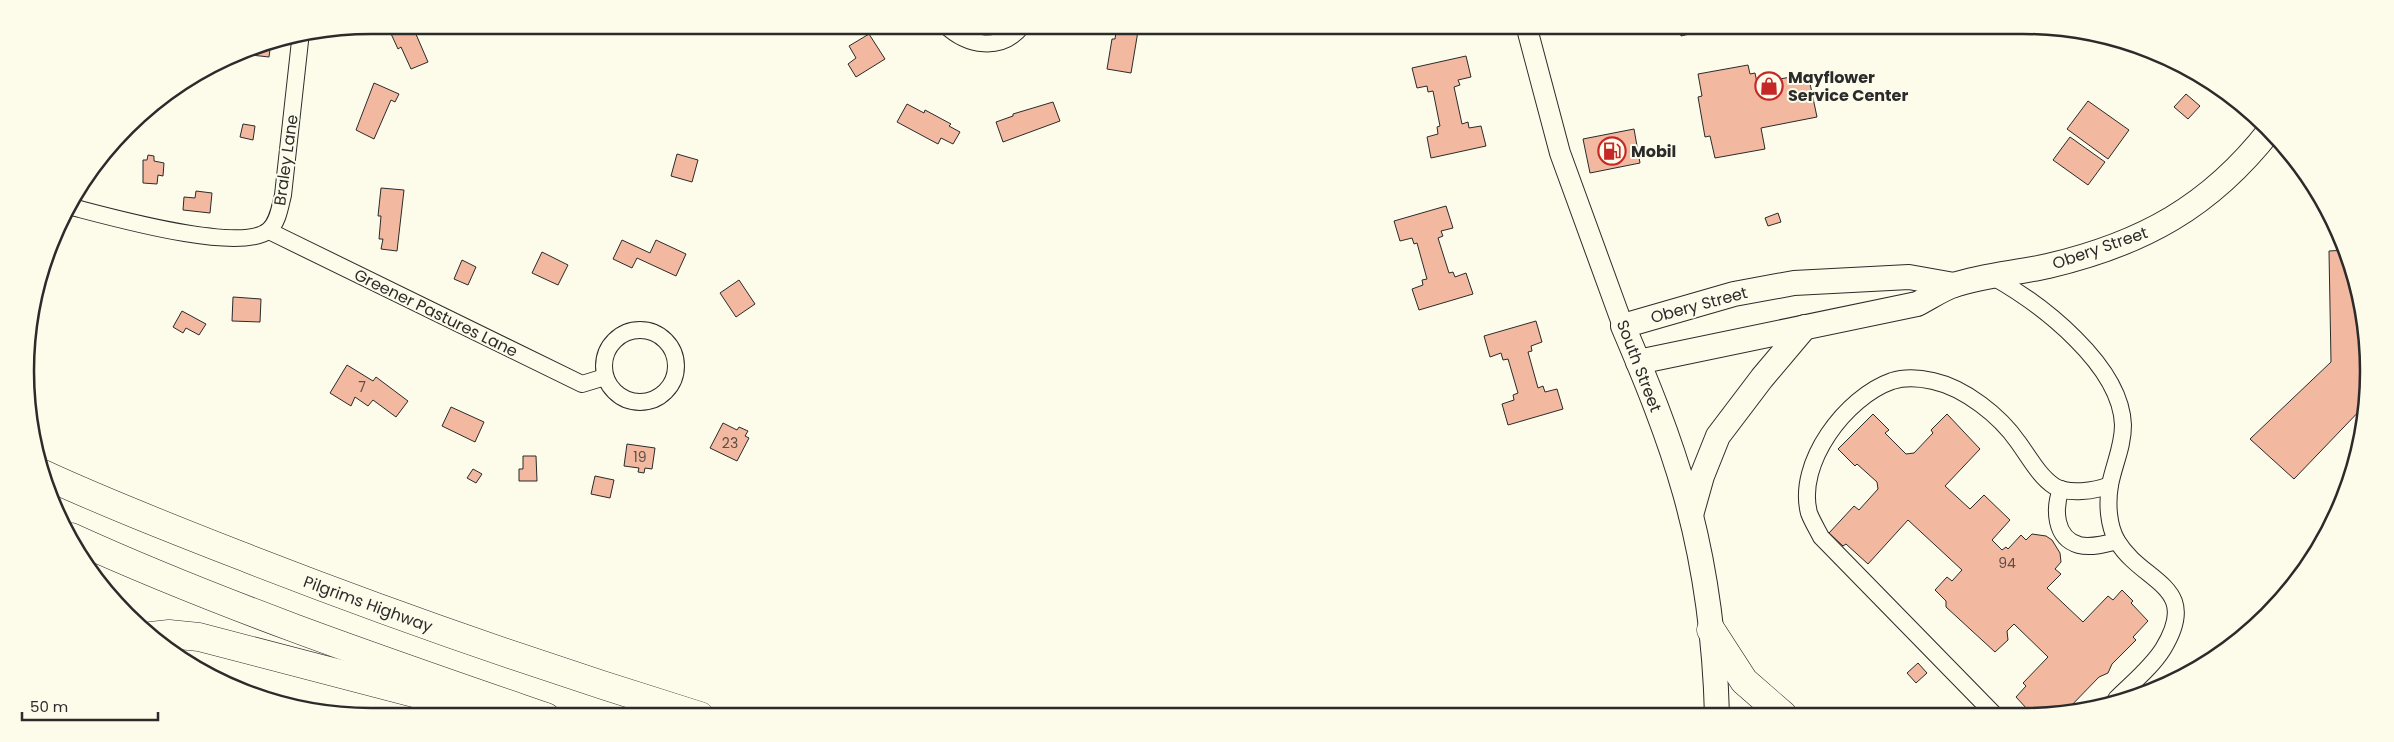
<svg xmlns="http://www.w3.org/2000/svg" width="2394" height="742" viewBox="0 0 2394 742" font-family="Poppins,sans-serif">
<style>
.building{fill:#f2b8a0;stroke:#2b2b2b}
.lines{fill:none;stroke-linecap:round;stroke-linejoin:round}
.minor-casing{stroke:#2b2b2b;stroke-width:18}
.tertiary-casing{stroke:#2b2b2b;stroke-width:22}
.secondary-casing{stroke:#2b2b2b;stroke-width:26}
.motorway-casing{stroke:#2b2b2b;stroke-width:29}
.minor{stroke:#fdfbea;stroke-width:16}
.tertiary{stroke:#fdfbea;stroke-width:20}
.secondary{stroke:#fdfbea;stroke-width:24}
.motorway{stroke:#fdfbea;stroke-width:28}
.labels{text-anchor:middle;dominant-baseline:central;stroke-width:4;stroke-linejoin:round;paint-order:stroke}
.number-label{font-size:14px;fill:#5d4e48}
.poi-label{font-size:16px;font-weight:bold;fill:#2b2b2b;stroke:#fdfbea;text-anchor:start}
.street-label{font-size:16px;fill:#2b2b2b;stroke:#fdfbea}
.rim{fill:none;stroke:#2b2b2b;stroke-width:2.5}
</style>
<rect width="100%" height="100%" fill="#fdfbea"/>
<!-- building -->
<g class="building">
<path d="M387 25H412L428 62 411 69 401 47 398 49Z"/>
<path d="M1117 25H1139L1131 73 1107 69 1112 39H1115Z"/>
<path d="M1678 25H1727L1681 36Z"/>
<path d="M869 34 885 59 856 77 848 64 856 58 849 46Z"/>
<path d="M271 42 269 57 251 55 252 47Z"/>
<path d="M1466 56 1471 77 1458 80 1460 85 1454 87 1462 124 1468 122 1469 128 1481 126 1486 146 1431 158 1427 137 1438 134 1437 127 1440 126 1433 91 1428 92 1427 86 1417 88 1412 68Z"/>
<path d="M1748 65 1750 74 1755 73 1757 83 1808 74 1817 117 1761 128 1765 149 1715 158 1710 136 1705 137 1698 97 1702 96 1698 74Z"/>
<path d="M374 83 399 94 395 102 391 100 374 139 356 130Z"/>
<path d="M2186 94 2200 106 2188 119 2174 107Z"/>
<path d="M2088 101 2129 130 2108 159 2067 129Z"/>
<path d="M1053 102 1060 121 1003 142 996 122 1013 116V114Z"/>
<path d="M907 104 924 113 925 110 951 124 949 126 960 132 953 144 941 138 938 144 897 122Z"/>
<path d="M243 124 255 126 253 140 240 137Z"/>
<path d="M1634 129 1640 163 1590 173 1583 139Z"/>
<path d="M124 131 122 141 116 140Z"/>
<path d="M2070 137 2105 162 2088 185 2053 160Z"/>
<path d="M677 154 698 160 692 182 671 176Z"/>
<path d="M148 155 154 156V161L164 163 163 176 158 175 157 184 143 183V160H147Z"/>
<path d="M381 188 404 190 397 251 381 249 383 239H379L381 216H378Z"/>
<path d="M196 191 212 193 210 213 183 210 184 197 195 198Z"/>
<path d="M1446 206 1453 228 1441 231 1443 236 1438 238 1449 273 1453 272 1455 277 1466 273 1473 294 1419 310 1412 289 1423 285 1422 280 1427 279 1417 243 1414 244 1412 238 1400 241 1394 221Z"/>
<path d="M1778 213 1781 222 1768 226 1765 218Z"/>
<path d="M622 240 650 253 656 240 686 254 676 276 637 258 632 268 613 259Z"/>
<path d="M2346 250 2362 304 2369 371 2366 404 2294 479 2250 439 2331 362 2329 251Z"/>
<path d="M542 252 568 265 558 285 532 273Z"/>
<path d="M462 260 476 267 468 285 454 279Z"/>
<path d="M739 280 755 304 736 317 720 293Z"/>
<path d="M233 297 261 299 260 322 232 321Z"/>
<path d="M182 311 206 324 199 335 186 328 183 333 173 327Z"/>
<path d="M1536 321 1542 342 1531 346 1532 351 1528 352 1538 388 1543 386 1545 392 1557 389 1563 409 1508 425 1502 404 1514 400 1513 395 1518 393 1508 359 1503 360 1501 353 1490 357 1484 336Z"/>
<path d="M347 365 373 381 376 377 408 401 396 417 373 400 368 406 355 397 351 406 330 393Z"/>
<path d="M451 407 484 422 475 442 442 426Z"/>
<path d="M1873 414 1889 430 1885 433 1906 454 1914 453 1933 433 1931 430 1947 414 1980 449 1945 486 1970 509 1984 495 2010 520 1992 540 2002 550 2006 547 2008 549 2021 535 2026 540 2032 534 2046 536 2052 540 2060 553 2061 562 2055 569 2061 574 2047 588 2083 622 2108 596 2113 600 2122 590 2133 601 2131 603 2148 621 2133 637 2136 640 2112 664 2108 673 2099 677 2066 711 2063 708 2057 714H2038L2031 707 2028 710 2016 697 2026 686 2023 683 2048 657 2014 624 2007 631 2008 640 1995 652 1946 607V601L1935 590 1947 577 1952 581 1962 570 1908 520 1868 564 1846 544 1843 546 1829 533 1854 506 1859 510 1878 489 1877 482 1857 464 1855 466 1838 449Z"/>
<path d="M723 423 737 430 739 427 748 431 745 436 749 438 737 461 710 448Z"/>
<path d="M627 444 655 448 652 469 645 468 644 473 638 472 639 468 624 466Z"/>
<path d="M523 456H536L537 481H519V469H523Z"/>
<path d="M473 469 482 474 476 483 467 478Z"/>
<path d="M595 476 614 480 610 498 591 494Z"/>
<path d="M1918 663 1927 673 1916 683 1907 673Z"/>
</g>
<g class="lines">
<!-- minor casing -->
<g class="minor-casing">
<g id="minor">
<path d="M945 25C967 46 1001 53 1023 25"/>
<path d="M68 206C104 215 241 255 269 230 278 222 280 207 283 195L301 32"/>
<path d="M269 231 582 384 605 377"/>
<path d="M1993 277C2041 304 2121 365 2123 425 2123 447 2114 464 2110 485"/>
<circle cx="640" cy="366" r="36"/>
<path d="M2061 489C2054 508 2054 538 2079 545 2091 548 2106 544 2117 541"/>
<path d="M1994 714 1821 537C1817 529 1812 521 1809 513 1796 463 1846 397 1892 381 1905 377 1920 378 1933 381 1965 388 2000 416 2018 442 2029 457 2039 476 2054 486 2068 495 2095 491 2110 485 2107 503 2108 525 2117 541 2143 584 2202 585 2163 649 2151 668 2132 683 2116 699"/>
</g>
</g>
<!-- tertiary casing -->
<g class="tertiary-casing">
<path id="tertiary" d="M1526 25 1560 153 1623 326"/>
</g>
<!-- secondary casing -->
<g class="secondary-casing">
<g id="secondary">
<path d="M1638 362 1917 304C1929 298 1942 289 1954 285 1984 275 2017 273 2048 266 2142 244 2210 207 2270 130"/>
<path d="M1691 515 1702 476 1718 436 1762 378 1805 327"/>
<path d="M1717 715C1715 641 1705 564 1685 493 1669 436 1646 380 1623 326L1734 294 1794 283 1909 277 1954 285"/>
</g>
</g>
<!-- motorway casing -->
<g class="motorway-casing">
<g id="motorway">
<path d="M43 474C110 505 180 532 249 559 398 617 548 669 700 716"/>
<path d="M71 537C225 607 387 662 546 717"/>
<path d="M1711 630 1744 681 1783 715"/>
<path d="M151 636 169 634 199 637 475 709"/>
</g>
</g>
<!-- minor -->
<use href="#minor" class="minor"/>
<!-- tertiary -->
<use href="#tertiary" class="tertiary"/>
<!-- secondary -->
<use href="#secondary" class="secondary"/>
<!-- motorway -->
<use href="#motorway" class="motorway"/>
</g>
<!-- icons -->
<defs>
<g id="shop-ring" transform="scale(1.4375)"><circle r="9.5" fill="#fdfbea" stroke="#c62828" stroke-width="1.5"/><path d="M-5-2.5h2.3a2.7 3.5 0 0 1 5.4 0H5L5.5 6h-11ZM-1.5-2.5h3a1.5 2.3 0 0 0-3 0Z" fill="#c62828"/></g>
<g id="fuel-ring" transform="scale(1.4375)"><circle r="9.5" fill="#fdfbea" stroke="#c62828" stroke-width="1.5"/><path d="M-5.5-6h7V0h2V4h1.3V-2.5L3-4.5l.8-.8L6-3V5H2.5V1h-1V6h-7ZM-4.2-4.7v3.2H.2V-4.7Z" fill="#c62828"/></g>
</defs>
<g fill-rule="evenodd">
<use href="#shop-ring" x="1769" y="86"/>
<use href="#fuel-ring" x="1612" y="151"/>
</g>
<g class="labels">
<!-- number labels -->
<g class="number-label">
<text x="362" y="387">7</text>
<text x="730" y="443">23</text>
<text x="640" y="457">19</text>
<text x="2007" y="563">94</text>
</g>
<!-- poi labels -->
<g class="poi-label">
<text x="1788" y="77">Mayflower<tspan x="1788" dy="18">Service Center</tspan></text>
<text x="1631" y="151">Mobil</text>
</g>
<!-- street labels -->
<g class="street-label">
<text transform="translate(286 160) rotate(-82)">Braley Lane</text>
<text transform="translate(2100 248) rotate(-19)">Obery Street</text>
<text transform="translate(1699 305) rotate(-15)">Obery Street</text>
<text transform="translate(436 313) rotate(26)">Greener Pastures Lane</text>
<text transform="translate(1639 366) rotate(69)">South Street</text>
<text transform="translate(368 604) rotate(20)">Pilgrims Highway</text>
</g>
</g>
<!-- crop -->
<path d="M0 0H2394V742H0ZM371 34H2023A337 337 0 0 1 2360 371V371A337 337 0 0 1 2023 708H371A337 337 0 0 1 34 371V371A337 337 0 0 1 371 34Z" fill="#fdfbea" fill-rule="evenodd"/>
<path class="rim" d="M371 34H2023A337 337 0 0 1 2360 371V371A337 337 0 0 1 2023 708H371A337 337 0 0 1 34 371V371A337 337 0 0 1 371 34Z"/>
<!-- scale -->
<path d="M22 712v8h136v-8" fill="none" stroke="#2b2b2b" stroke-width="2.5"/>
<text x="30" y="712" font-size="15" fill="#2b2b2b" stroke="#fdfbea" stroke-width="4" paint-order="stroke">50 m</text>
</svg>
